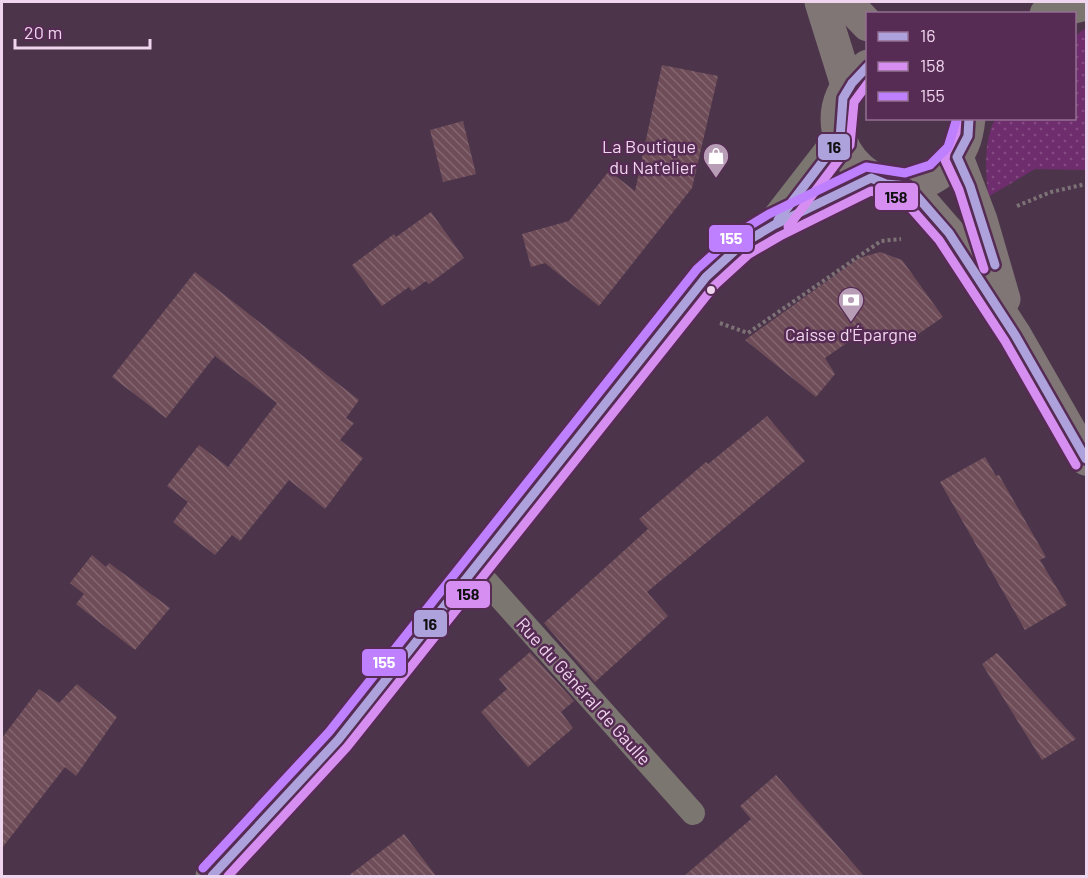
<svg xmlns="http://www.w3.org/2000/svg" width="1088" height="878" viewBox="0 0 1088 878" font-family="Barlow,sans-serif">
<style>
.grass{fill:url(#grass-dots)}
.building{fill:url(#building-back-hatch)}
.lines{fill:none;stroke-linecap:round;stroke-linejoin:round}
.path{stroke:#7d7376;stroke-width:4;stroke-dasharray:3 3;stroke-linecap:butt}
.service{stroke:#7c7671;stroke-width:24}
.minor{stroke:#7c7671;stroke-width:33}
.secondary{stroke:#807675;stroke-width:33}
.bus-1-casing{stroke:#562b54;stroke-width:14}
.bus-2-casing{stroke:#562b54;stroke-width:14}
.bus-3-casing{stroke:#562b54;stroke-width:14}
.bus-1{stroke:#aea2dd;stroke-width:9}
.bus-2{stroke:#d78ef1;stroke-width:9}
.bus-3{stroke:#be80ff;stroke-width:9}
.bus-dot{fill:#f0d5ee;stroke:#562b54;stroke-width:2}
.labels{text-anchor:middle;dominant-baseline:central;stroke-width:5;stroke-linejoin:round;paint-order:stroke}
.poi-label{font-size:18px;fill:#f0d5ee;stroke:#562b54;text-anchor:end}
.street-label{font-size:18px;fill:#f0d5ee;stroke:#562b54}
.line-badge{stroke:#562b54;stroke-width:2}
.badge-label{font-size:16px;text-anchor:middle;font-weight:bold;fill:#fff}
.pale-badge-label{font-size:16px;text-anchor:middle;font-weight:bold;fill:#111}
</style>
<defs>
<pattern id="grass-dots" width="8" height="8" patternUnits="userSpaceOnUse" patternTransform="scale(1.5)"><rect width="8" height="8" fill="#6e2d6c"/><path d="M2 2h.1M6 6h.1" fill="none" stroke="#834b81" stroke-width="1.8" stroke-linecap="round"/></pattern>
<pattern id="building-back-hatch" width="6" height="6" patternUnits="userSpaceOnUse" patternTransform="scale(1.5)"><rect width="6" height="6" fill="#6e4d58"/><path d="M-1 5l2 2M0 0l6 6M5-1l2 2" fill="none" stroke="#836670"/></pattern>
</defs>
<rect width="100%" height="100%" fill="#4c354b"/>
<!-- grass -->
<path class="grass" d="M1086 28V170L1035 169 988 197C986 171 983 143 995 119L1074 118 1075 36Z"/>
<!-- building -->
<g class="building">
<path d="M662 65 718 76 692 188 599 306 545 263 531 267 522 234 569 221 609 171 635 191Z"/>
<path d="M463 121 476 174 443 182 430 130Z"/>
<path d="M431 212 464 258 429 284 426 281 412 291 409 287 382 306 352 265 394 234 396 237Z"/>
<path d="M880 252 902 260 943 317 914 337 867 329 825 358 835 374 816 397 745 340 859 258Z"/>
<path d="M195 272 359 400 346 418 354 423 340 440 363 458 325 509 289 480 240 541 232 535 215 555 173 522 188 502 167 486 199 445 228 467 277 403 215 356 166 418 112 377Z"/>
<path d="M767 416 805 461 647 592 668 616 595 682 544 623 648 529 639 519 706 462 708 464Z"/>
<path d="M985 457 996 476 999 475 1046 557 1040 560 1067 605 1025 630 940 482Z"/>
<path d="M92 555 106 567 109 563 170 608 135 650 76 604 84 594 70 583Z"/>
<path d="M530 652 574 701 561 712 573 728 528 767 481 712 507 689 499 679Z"/>
<path d="M997 653 1076 739 1042 760 982 664Z"/>
<path d="M77 684 117 717 76 776 65 767 2 848V738L39 689 59 703Z"/>
<path d="M776 775 864 876H684L751 819 740 806Z"/>
<path d="M404 834 436 876H348Z"/>
</g>
<g class="lines">
<!-- path -->
<g class="path">
<path d="M1017 206 1051 192 1086 184"/>
<path d="M720 323 748 333 881 241 901 239"/>
</g>
<!-- service -->
<path class="service" d="M475 569 693 813"/>
<!-- minor -->
<g class="minor">
<path d="M1046 14 1086 4"/>
<path d="M778 219 840 139"/>
<path d="M212 876 338 740 706 277 742 244 774 225 871 178"/>
</g>
<!-- secondary -->
<g class="secondary">
<path d="M821 2 847 85"/>
<path d="M846 2 868 25"/>
<path d="M868 66C861 71 853 78 848 85 808 144 887 222 947 167 962 153 967 139 969 118"/>
<path d="M957 157 981 220 1004 299"/>
<path d="M908 186 949 233 1015 335 1086 459"/>
</g>
<!-- bus-1 casing -->
<g class="bus-1-casing">
<g id="bus-1">
<path d="M969 118 968 136 957 157 970 186 995 265"/>
<path d="M778 220 840 139 843 98 852 83 868 66"/>
<path d="M212 876 338 740 706 277 742 244 774 225 871 178 886 184 908 186 949 233 1015 335 1086 459"/>
</g>
</g>
<!-- bus-2 casing -->
<g class="bus-2-casing">
<g id="bus-2">
<path d="M957 118 956 133 946 153 945 160 959 190 984 269"/>
<path d="M788 227 850 145 854 102 868 83"/>
<path d="M228 876 347 747 715 285 749 254 780 236 871 191 902 198 939 240 1005 341 1076 465"/>
</g>
</g>
<!-- bus-3 casing -->
<g class="bus-3-casing">
<path id="bus-3" d="M203 868 329 732 697 269 736 234 769 214 866 167 905 173 930 165 948 147 957 118"/>
</g>
<!-- bus-1 -->
<use href="#bus-1" class="bus-1"/>
<!-- bus-2 -->
<use href="#bus-2" class="bus-2"/>
<!-- bus-3 -->
<use href="#bus-3" class="bus-3"/>
</g>
<!-- icons -->
<defs>
<g id="shop-pin" transform="scale(1.35)"><path d="M0 17L-7.5 6A9.5 9.5 0 1 1 7.5 6Z" fill="#b79db5" stroke="#562b54"/><path d="M-5-2.5h2.3a2.7 3.5 0 0 1 5.4 0H5L5.5 6h-11ZM-1.5-2.5h3a1.5 2.3 0 0 0-3 0Z" fill="#fff"/></g>
<g id="bank-pin" transform="scale(1.35)"><path d="M0 17L-7.5 6A9.5 9.5 0 1 1 7.5 6Z" fill="#b79db5" stroke="#562b54"/><path d="M-6-4H6V4H-6ZM0-2.3a2.3 2.3 0 1 0 0 4.6a2.3 2.3 0 1 0 0-4.6Z" fill="#fff"/></g>
</defs>
<g fill-rule="evenodd">
<use href="#shop-pin" x="716" y="156"/>
<use href="#bank-pin" x="851" y="300"/>
</g>
<!-- markers -->
<circle class="bus-dot" cx="711" cy="290" r="5"/>
<g class="labels">
<!-- poi labels -->
<g class="poi-label">
<text x="696" y="146">La Boutique<tspan x="696" dy="21">du Nat'elier</tspan></text>
<text x="851" y="334" text-anchor="middle">Caisse d'Épargne</text>
</g>
<!-- street labels -->
<g class="street-label">
<text transform="translate(584 691) rotate(48)">Rue du Général de Gaulle</text>
</g>
</g>
<g class="line-badge">
<rect x="817" y="133" width="34" height="28" rx="6" fill="#aea2dd"/>
<rect x="874" y="182" width="45" height="29" rx="6" fill="#d78ef1"/>
<rect x="708" y="224" width="46" height="29" rx="6" fill="#be80ff"/>
<rect x="445" y="580" width="46" height="29" rx="6" fill="#d78ef1"/>
<rect x="413" y="609" width="35" height="29" rx="6" fill="#aea2dd"/>
<rect x="361" y="648" width="46" height="29" rx="6" fill="#be80ff"/>
</g>
<g class="badge-label">
<text x="731" y="244">155</text>
<text x="384" y="668">155</text>
</g>
<g class="pale-badge-label">
<text x="834" y="153">16</text>
<text x="896" y="203">158</text>
<text x="468" y="600">158</text>
<text x="430" y="630">16</text>
</g>
<!-- border -->
<rect width="1088" height="878" fill="none" stroke="#f0d5ee" stroke-width="6"/>
<!-- legend -->
<rect x="866" y="12" width="210" height="108" fill="#562b54" stroke="#946f92" stroke-width="1.5"/>
<rect x="878" y="32" width="30" height="9" fill="#aea2dd" stroke="#946f92" stroke-width="1.5"/>
<text x="920" y="42" font-size="18" fill="#f0d5ee">16</text>
<rect x="878" y="62" width="30" height="9" fill="#d78ef1" stroke="#946f92" stroke-width="1.5"/>
<text x="920" y="72" font-size="18" fill="#f0d5ee">158</text>
<rect x="878" y="92" width="30" height="9" fill="#be80ff" stroke="#946f92" stroke-width="1.5"/>
<text x="920" y="102" font-size="18" fill="#f0d5ee">155</text>
<!-- scale -->
<path d="M15 39v9h135v-9" fill="none" stroke="#f0d5ee" stroke-width="3"/>
<text x="24" y="39" font-size="18" fill="#f0d5ee" stroke="#562b54" stroke-width="4.5" paint-order="stroke">20 m</text>
</svg>
